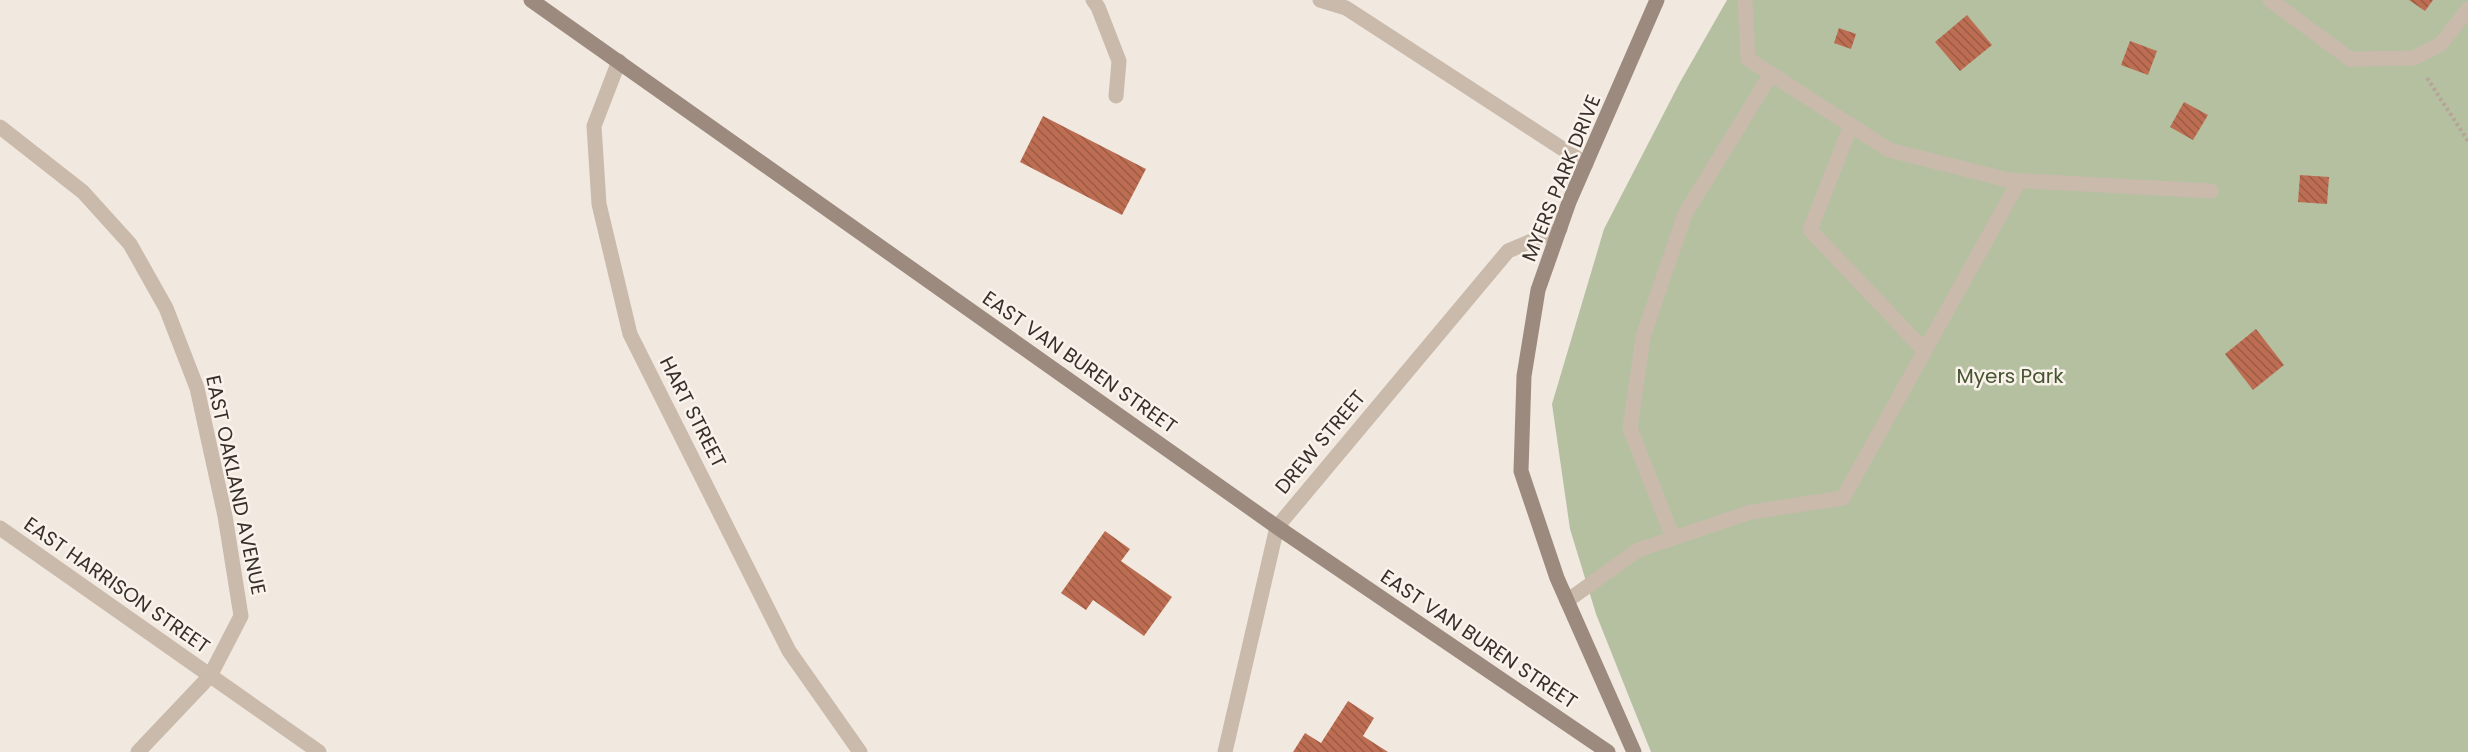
<svg xmlns="http://www.w3.org/2000/svg" width="2468" height="752" viewBox="0 0 2468 752" font-family="Poppins,sans-serif">
<style>
.green{fill:#b5c0a1}
.building{fill:url(#building-back-hatch)}
.lines{fill:none;stroke-linecap:round;stroke-linejoin:round}
.path{stroke:#b5a497;stroke-width:4;stroke-dasharray:3 3;stroke-linecap:butt}
.lane{stroke:#c9baac;stroke-width:15}
.street{stroke:#c9baac;stroke-width:15}
.secondary{stroke:#9c8a7e;stroke-width:15}
.labels{text-anchor:middle;dominant-baseline:central;stroke-width:5;stroke-linejoin:round;paint-order:stroke}
.street-label{font-size:20px;fill:#382f2b;stroke:#f9f3ec}
.park-label{font-size:20px;fill:#465430;stroke:#f9f3ec}
</style>
<defs>
<pattern id="building-back-hatch" width="6" height="6" patternUnits="userSpaceOnUse" patternTransform="scale(1.5)"><rect width="6" height="6" fill="#bd6e52"/><path d="M-1 5l2 2M0 0l6 6M5-1l2 2" fill="none" stroke="#9b5b44"/></pattern>
</defs>
<rect width="100%" height="100%" fill="#f1e9e0"/>
<!-- green -->
<path class="green" d="M1727 0H2468V752H1651L1596 614 1570 529 1552 404 1604 229 1679 84Z"/>
<!-- building -->
<g class="building">
<path d="M2409 0H2433L2425 11Z"/>
<path d="M1967 15 1992 45 1960 71 1935 42Z"/>
<path d="M1839 28 1856 34 1851 49 1834 43Z"/>
<path d="M2130 41 2157 51 2148 75 2121 65Z"/>
<path d="M2184 102 2208 115 2193 140 2170 127Z"/>
<path d="M1043 116 1146 169 1122 215 1020 162Z"/>
<path d="M2300 175 2329 177 2327 204 2298 202Z"/>
<path d="M2256 329 2284 365 2253 390 2225 354Z"/>
<path d="M1105 531 1130 549 1121 561 1172 597 1144 636 1093 600 1086 610 1061 593Z"/>
<path d="M1348 701 1374 718 1363 736 1388 752H1293L1305 733 1321 743Z"/>
</g>
<g class="lines">
<!-- path -->
<path class="path" d="M2427 78 2468 141"/>
<!-- lane -->
<g class="lane">
<path d="M1093 0 1098 7 1119 61 1116 96"/>
<path d="M1320 0 1346 8 1586 164"/>
<path d="M1745 0 1748 59 1889 150 2008 180 2211 191"/>
<path d="M2270 0 2350 59 2414 58 2441 44 2468 9"/>
<path d="M1851 125 1810 230 1925 351"/>
<path d="M1673 538 1630 428 1643 337 1685 214 1771 74"/>
<path d="M1567 601 1638 550 1751 512 1843 498 2019 181"/>
</g>
<!-- street -->
<g class="street">
<path d="M619 61 594 126 599 204 630 334 789 651 860 752"/>
<path d="M0 127 83 192 130 244 166 308 197 388 225 516 241 616 210 676 138 752"/>
<path d="M0 528 319 752"/>
<path d="M1225 752 1277 527 1508 251 1560 229"/>
</g>
<!-- secondary -->
<g class="secondary">
<path d="M531 0 1277 527 1608 752"/>
<path d="M1634 752 1557 578 1521 471 1524 376 1538 290 1569 202 1657 0"/>
</g>
</g>
<g class="labels">
<!-- street labels -->
<g class="street-label">
<text transform="translate(1561 178) rotate(-68)">MYERS PARK DRIVE</text>
<text transform="translate(1080 362) rotate(35)">EAST VAN BUREN STREET</text>
<text transform="translate(693 412) rotate(63)">HART STREET</text>
<text transform="translate(1320 442) rotate(-50)">DREW STREET</text>
<text transform="translate(236 485) rotate(78)">EAST OAKLAND AVENUE</text>
<text transform="translate(117 585) rotate(35)">EAST HARRISON STREET</text>
<text transform="translate(1479 639) rotate(34)">EAST VAN BUREN STREET</text>
</g>
<!-- park labels -->
<g class="park-label">
<text x="2010" y="376">Myers Park</text>
</g>
</g>
</svg>
